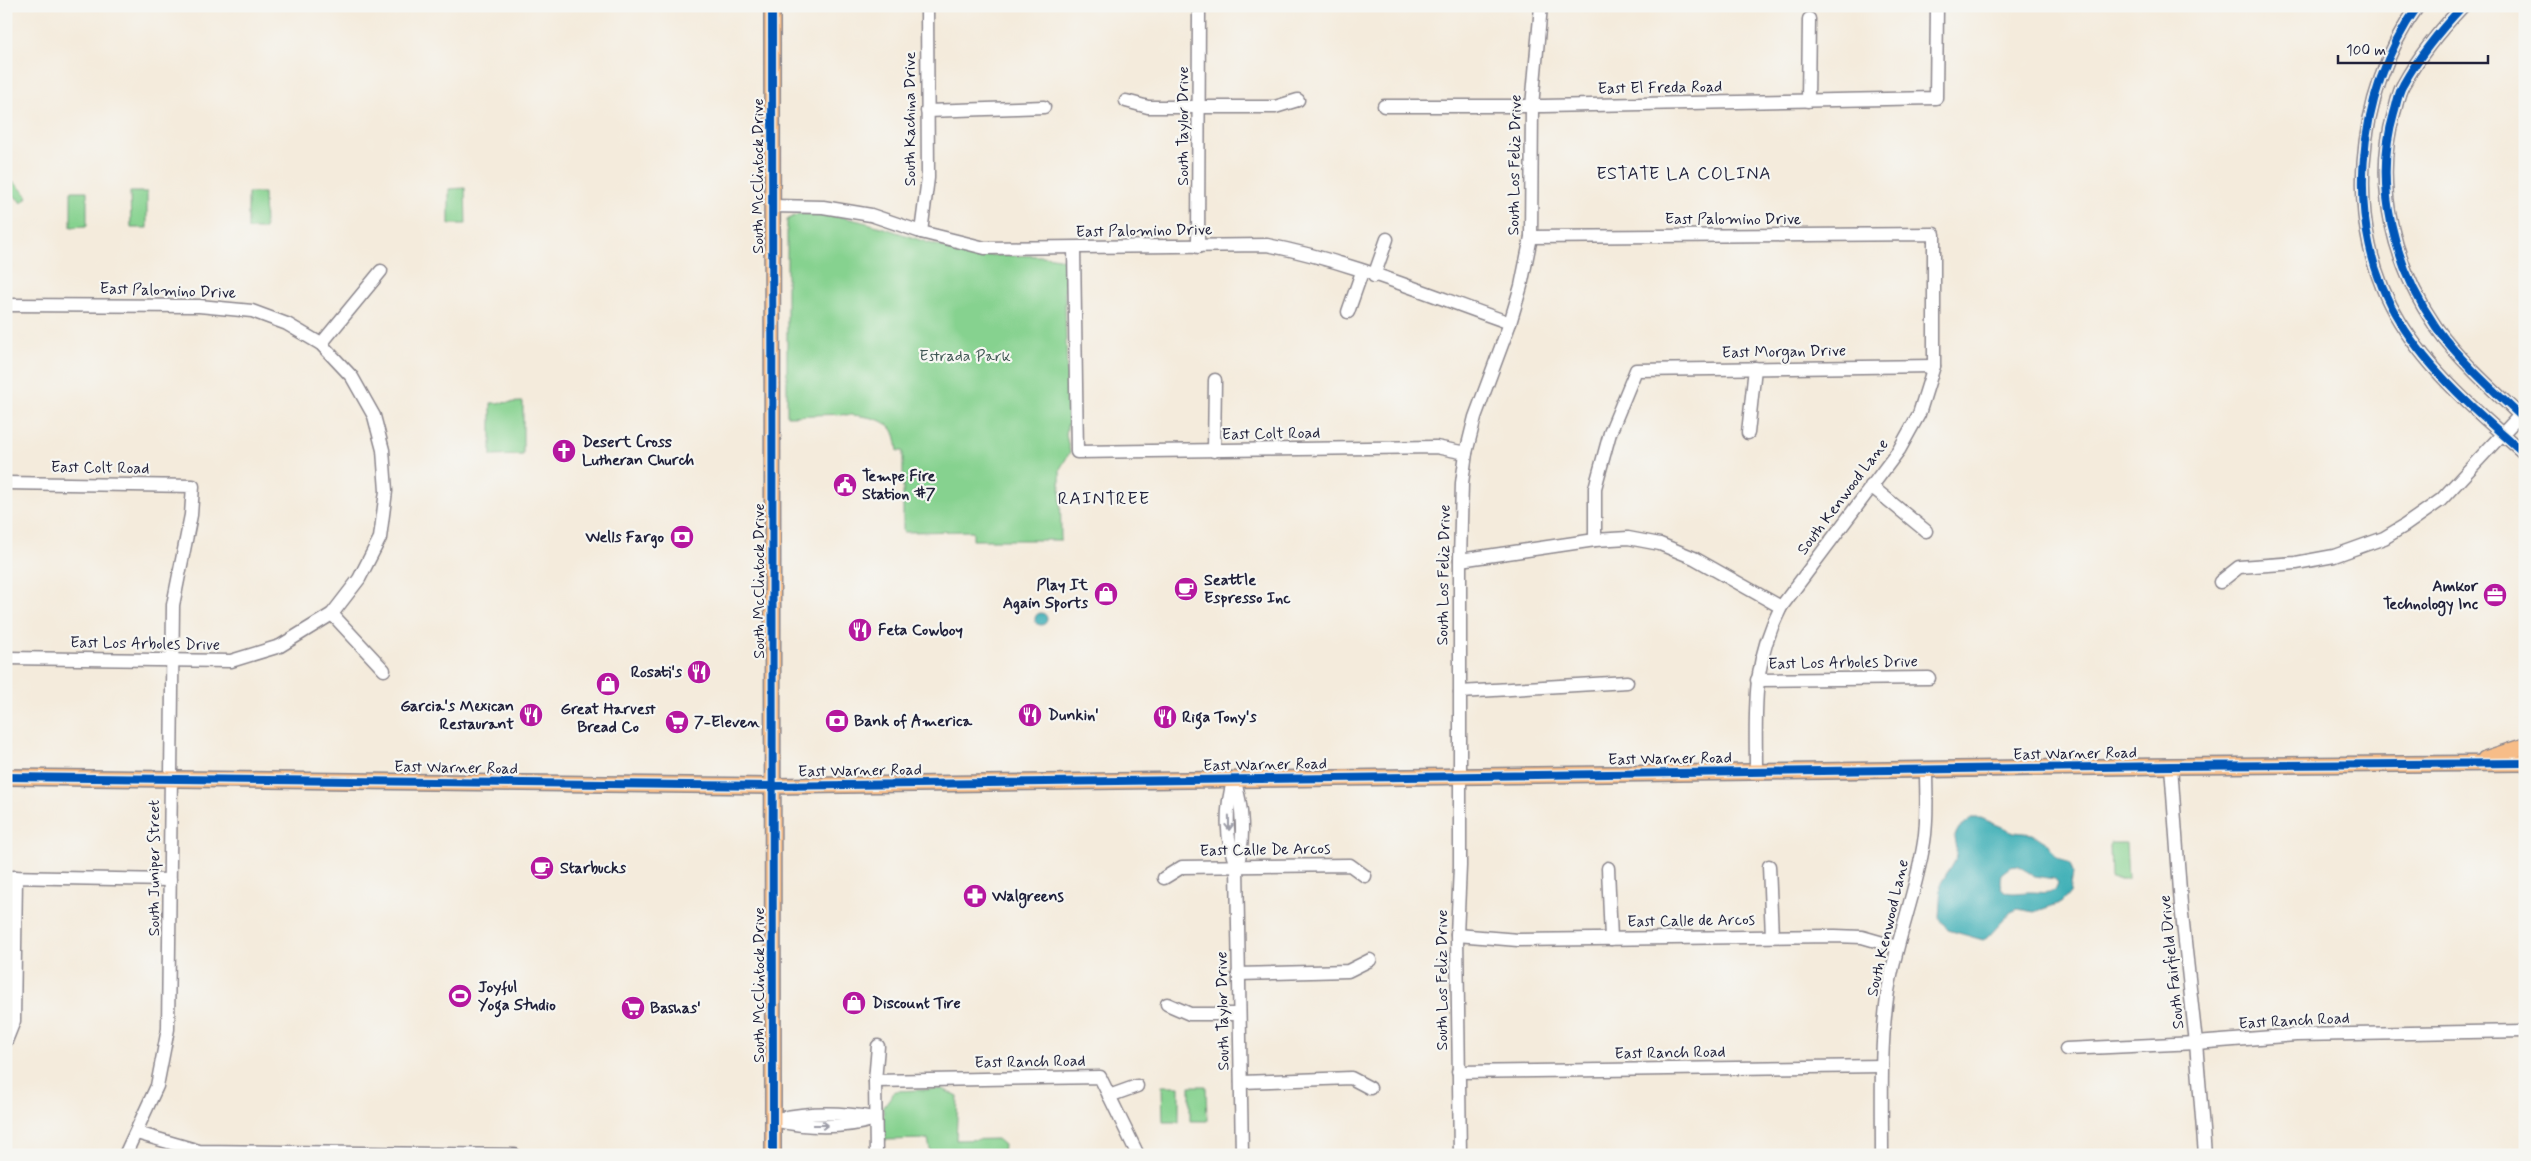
<svg xmlns="http://www.w3.org/2000/svg" width="2531" height="1161" viewBox="0 0 2531 1161" font-family="Mynerve,sans-serif">
<style>
.green{fill:#86d28f;stroke:#547a65}
.water{fill:#3eafb6;stroke:#306878;fill-rule:evenodd}
.lines{fill:none;stroke-linecap:round;stroke-linejoin:round}
.minor-casing{stroke:#8b868c;stroke-width:15}
.major-casing{stroke:#8b868c;stroke-width:18}
.minor{stroke:#fff;stroke-width:12}
.major{stroke:#f7bd88;stroke-width:15}
.cycleway-casing{stroke:#f6f6f2;stroke-width:11}
.cycleway{stroke:#0057b8;stroke-width:8}
.oneway{stroke:#9c9ca7}
.labels{text-anchor:middle;dominant-baseline:central;stroke-width:4.5;stroke-linejoin:round;paint-order:stroke}
.street-label{font-size:16px;fill:#22223b;stroke:#f6f6f2}
.park-label{font-size:16px;fill:#405754;stroke:#f6f6f2}
.poi-label{font-size:16px;font-weight:bold;fill:#22223b;stroke:#f6f6f2;text-anchor:start}
.neighbourhood-label{font-size:18px;letter-spacing:1px;fill:#22223b;stroke:#f6f6f2}
</style>
<rect width="100%" height="100%" fill="#f6f6f2"/>
<filter id="ink" filterUnits="userSpaceOnUse"><feTurbulence type="fractalNoise" baseFrequency=".02" numOctaves="2"/><feDisplacementMap in="SourceGraphic" scale="10" xChannelSelector="R" yChannelSelector="G"/><feConvolveMatrix kernelMatrix="1 2 1 2 8 2 1 2 1" color-interpolation-filters="sRGB"/></filter>
<filter id="wash" filterUnits="userSpaceOnUse"><feTurbulence type="fractalNoise" baseFrequency=".0096" numOctaves="4" result="noise"/><feDisplacementMap in="SourceGraphic" scale="20" xChannelSelector="R" yChannelSelector="G"/><feGaussianBlur stdDeviation="1.12" result="paint"/><feColorMatrix in="noise" values="0 0 0 0 0 0 0 0 0 0 0 0 0 0 0 0 0 1.4 0 .05"/><feComposite in="paint" operator="in"/></filter>
<g filter="url(#wash)">
<rect width="100%" height="100%" fill="#f4ebdc"/>
<!-- green -->
<g class="green">
<path d="M14 182 28 196 22 203 7 189Z"/>
<path d="M465 188 466 224H449V189Z"/>
<path d="M71 191H87V226L71 227Z"/>
<path d="M130 192H147V228H131Z"/>
<path d="M248 193H264L265 229H248Z"/>
<path d="M798 214C815 214 834 215 851 219 893 228 931 247 973 254 991 257 1054 253 1064 260L1068 421 1066 435 1070 452 1060 469 1061 540H973V531L903 532V451H898C897 443 896 435 892 429 876 408 812 416 787 416V220Z"/>
<path d="M523 402V455L491 456V403Z"/>
<path d="M2110 843H2126L2128 879H2111Z"/>
<path d="M1162 1086H1179V1122H1163Z"/>
<path d="M1190 1086H1206L1207 1121H1190Z"/>
<path d="M943 1089 958 1097 956 1140 997 1139 1004 1145 1003 1155H931L928 1139 884 1140 883 1107 895 1091Z"/>
</g>
<!-- water -->
<g class="water">
<circle cx="1041" cy="619" r="6"/>
<path d="M1972 818H1981L2014 832 2033 834 2047 843 2056 856 2070 864 2073 873 2070 893 2061 903 2034 912 2018 909 2011 912 1987 938 1983 940 1948 930 1939 918 1941 883 1957 856 1954 837 1959 828ZM2018 866 2035 876 2055 879 2058 883 2055 890C2046 894 2041 892 2031 892 2020 891 1995 901 2001 874L2010 867Z"/>
</g>
</g>
<g filter="url(#ink)">
<g class="lines">
<!-- minor casing -->
<g class="minor-casing">
<g id="minor">
<path d="M2418 6C2355 93 2342 229 2400 322 2431 373 2480 415 2525 454"/>
<path d="M2463 6C2440 30 2419 56 2403 85 2398 93 2397 104 2394 113 2373 185 2394 266 2436 327 2460 361 2494 391 2525 420"/>
<path d="M1126 101 1148 107H1275L1298 100"/>
<path d="M1808 101 1809 19"/>
<path d="M1384 106H1544L1936 98 1937 6"/>
<path d="M927 111 1044 107"/>
<path d="M772 206 823 207 871 215 921 232 985 248 1267 245C1350 261 1430 295 1510 323"/>
<path d="M921 232 928 178 927 6"/>
<path d="M1531 237 1934 234V366L1919 414 1899 450 1781 607C1751 666 1756 708 1756 772"/>
<path d="M1198 247 1199 6"/>
<path d="M1074 248 1077 452 1436 447 1466 453"/>
<path d="M1374 276 1387 239"/>
<path d="M6 305 199 306 252 311 287 324 321 344 352 377 374 416 383 450 386 491 380 538 359 579 332 614 280 646 231 661 6 658"/>
<path d="M1348 312 1362 272"/>
<path d="M321 344 381 271"/>
<path d="M1748 433 1755 368"/>
<path d="M1214 451 1215 380"/>
<path d="M6 483 193 486 191 515 173 605 168 1029 157 1086 125 1155"/>
<path d="M1871 486 1926 531"/>
<path d="M1595 540V488L1610 433 1636 370 1934 366"/>
<path d="M1460 560 1595 540 1628 538 1660 544 1694 558 1781 607"/>
<path d="M2220 582 2239 567 2296 563 2334 556 2384 538 2404 526 2441 500 2520 415"/>
<path d="M332 614 384 670"/>
<path d="M1757 680 1929 678"/>
<path d="M1460 692 1627 682"/>
<path d="M2171 766 2181 905 2196 1043 2205 1155"/>
<path d="M1234 779C1243 807 1245 839 1237 867L1242 1155"/>
<path d="M1234 779C1225 807 1225 840 1237 867"/>
<path d="M1769 866 1772 936"/>
<path d="M1608 868 1611 939"/>
<path d="M6 877 170 880"/>
<path d="M1164 878 1182 867 1350 865 1365 876"/>
<path d="M1457 935 1518 940 1835 936 1862 937 1897 947"/>
<path d="M1238 974 1348 971 1370 960"/>
<path d="M1167 1004 1190 1014H1239"/>
<path d="M6 1041 14 1021 16 877"/>
<path d="M2066 1049 2196 1043 2296 1035 2525 1031"/>
<path d="M1458 1072 1882 1066"/>
<path d="M875 1081 1100 1077 1138 1155"/>
<path d="M1241 1082 1351 1078 1370 1088"/>
<path d="M1109 1096 1137 1086"/>
<path d="M776 1119C808 1112 842 1112 873 1118"/>
<path d="M773 1120C806 1128 843 1129 875 1119"/>
<path d="M137 1133 199 1151 515 1155"/>
<path d="M876 1155 875 1081 878 1046"/>
<path d="M1460 1155 1457 935 1460 866V560L1462 483 1466 453 1475 417 1510 323 1521 286 1531 237 1532 106 1541 6"/>
<path d="M1882 1155C1882 1103 1880 1050 1887 998 1894 945 1916 895 1924 842 1928 818 1926 794 1926 770"/>
</g>
</g>
<!-- major casing -->
<g class="major-casing">
<g id="major">
<path d="M772 6 773 1155"/>
<path d="M2485 759 2525 746"/>
<path d="M6 777 773 786 2171 766 2525 763"/>
</g>
</g>
<!-- minor -->
<use href="#minor" class="minor"/>
<!-- major -->
<use href="#major" class="major"/>
<!-- cycleway casing -->
<g class="cycleway-casing">
<g id="cycleway">
<path d="M772 6 773 1155"/>
<path d="M2418 6C2355 93 2342 229 2400 322 2431 373 2480 415 2525 454"/>
<path d="M2463 6C2440 30 2419 56 2403 85 2398 93 2397 104 2394 113 2373 185 2394 266 2436 327 2460 361 2494 391 2525 420"/>
<path d="M6 777 773 786 2171 766 2525 763"/>
</g>
</g>
<!-- cycleway -->
<use href="#cycleway" class="cycleway"/>
</g>
<!-- one-way arrows -->
<defs><path id="oneway-shaft" d="M-6 0H5M1.5-3L5.5 0L1.5 3" fill="none" stroke-width="1.6" stroke-linecap="round" stroke-linejoin="round" transform="scale(1.25)"/></defs>
<g class="oneway">
<use href="#oneway-shaft" transform="translate(1229 823) rotate(89)"/>
<use href="#oneway-shaft" transform="translate(821 1125)"/>
</g>
</g>
<!-- icons -->
<defs>
<g id="church-disc" transform="scale(1.25)"><circle r="9.5" fill="#b5179e" stroke="#f6f6f2"/><path d="M-1.2-6h2.4v3.5h3.3v2.4h-3.3V6h-2.4V-.1h-3.3v-2.4h3.3Z" fill="#fff"/></g>
<g id="civic-disc" transform="scale(1.25)"><circle r="9.5" fill="#b5179e" stroke="#f6f6f2"/><path d="M-.6-6.5H3V-4.5H.6V-3L4-1V1h2V6H-6V1h2V-1L-.6-3ZM-1.2 2.5V6h2.4V2.5Z" fill="#fff"/></g>
<g id="bank-disc" transform="scale(1.25)"><circle r="9.5" fill="#b5179e" stroke="#f6f6f2"/><path d="M-6-4H6V4H-6ZM0-2.3a2.3 2.3 0 1 0 0 4.6a2.3 2.3 0 1 0 0-4.6Z" fill="#fff"/></g>
<g id="cafe-disc" transform="scale(1.25)"><circle r="9.5" fill="#b5179e" stroke="#f6f6f2"/><path d="M-5.5-4.5H6V0H3Q3 3.5 0 3.5H-2.5Q-5.5 3.5-5.5 0ZM3-3.2v2h1.7v-2ZM-6 4.5H4V6H-6Z" fill="#fff"/></g>
<g id="shop-disc" transform="scale(1.25)"><circle r="9.5" fill="#b5179e" stroke="#f6f6f2"/><path d="M-5-2.5h2.3a2.7 3.5 0 0 1 5.4 0H5L5.5 6h-11ZM-1.5-2.5h3a1.5 2.3 0 0 0-3 0Z" fill="#fff"/></g>
<g id="office-disc" transform="scale(1.25)"><circle r="9.5" fill="#b5179e" stroke="#f6f6f2"/><path d="M-6-3h4V-5.5h4V-3h4V5H-6ZM-1-4.5V-3h2v-1.5ZM-6 0V1H6V0Z" fill="#fff"/></g>
<g id="restaurant-disc" transform="scale(1.25)"><circle r="9.5" fill="#b5179e" stroke="#f6f6f2"/><path d="M-5-6h1v4h1v-4h1v4h1v-4h1v5L-1.5 .5V6h-2V.5L-5-1ZM5-6V6H3V1.5H1.5Q1.5-4 5-6Z" fill="#fff"/></g>
<g id="supermarket-disc" transform="scale(1.25)"><circle r="9.5" fill="#b5179e" stroke="#f6f6f2"/><path d="M-6-5.5h2.5l.6 2H6L4.5 2H-2.5L-4.4-4H-6ZM-1.5 3.2a1.3 1.3 0 1 0 .1 0ZM3 3.2a1.3 1.3 0 1 0 .1 0Z" fill="#fff"/></g>
<g id="pharmacy-disc" transform="scale(1.25)"><circle r="9.5" fill="#b5179e" stroke="#f6f6f2"/><path d="M-2-6h4v4h4v4h-4v4h-4v-4h-4v-4h4Z" fill="#fff"/></g>
<g id="stadium-disc" transform="scale(1.25)"><circle r="9.5" fill="#b5179e" stroke="#f6f6f2"/><path d="M0-5a6.5 5 0 1 0 0 10a6.5 5 0 1 0 0-10ZM-3.5-1.8h7v3.6h-7Z" fill="#fff"/></g>
</defs>
<g fill-rule="evenodd">
<use href="#church-disc" x="564" y="451"/>
<use href="#civic-disc" x="845" y="485"/>
<use href="#bank-disc" x="682" y="537"/>
<use href="#cafe-disc" x="1186" y="589"/>
<use href="#shop-disc" x="1106" y="594"/>
<use href="#office-disc" x="2495" y="595"/>
<use href="#restaurant-disc" x="860" y="630"/>
<use href="#restaurant-disc" x="699" y="672"/>
<use href="#shop-disc" x="608" y="684"/>
<use href="#restaurant-disc" x="531" y="715"/>
<use href="#restaurant-disc" x="1030" y="715"/>
<use href="#restaurant-disc" x="1165" y="717"/>
<use href="#bank-disc" x="837" y="721"/>
<use href="#supermarket-disc" x="677" y="722"/>
<use href="#cafe-disc" x="542" y="868"/>
<use href="#pharmacy-disc" x="975" y="896"/>
<use href="#stadium-disc" x="460" y="996"/>
<use href="#shop-disc" x="854" y="1003"/>
<use href="#supermarket-disc" x="633" y="1008"/>
</g>
<g class="labels">
<!-- street labels -->
<g class="street-label">
<text transform="translate(1660 88) rotate(-1)">East El Freda Road</text>
<text transform="translate(910 119) rotate(-90)">South Kachina Drive</text>
<text transform="translate(1183 126) rotate(-90)">South Taylor Drive</text>
<text transform="translate(1515 165) rotate(-89)">South Los Feliz Drive</text>
<text transform="translate(758 176) rotate(-90)">South McClintock Drive</text>
<text x="1733" y="219">East Palomino Drive</text>
<text transform="translate(1144 231) rotate(-1)">East Palomino Drive</text>
<text transform="translate(168 291) rotate(2)">East Palomino Drive</text>
<text transform="translate(1784 352) rotate(-1)">East Morgan Drive</text>
<text transform="translate(1271 434) rotate(-1)">East Colt Road</text>
<text transform="translate(100 468) rotate(1)">East Colt Road</text>
<text transform="translate(1843 497) rotate(-53)">South Kenwood Lane</text>
<text transform="translate(1444 575) rotate(-89)">South Los Feliz Drive</text>
<text transform="translate(759 581) rotate(-90)">South McClintock Drive</text>
<text transform="translate(145 644) rotate(1)">East Los Arboles Drive</text>
<text transform="translate(1843 663) rotate(-1)">East Los Arboles Drive</text>
<text transform="translate(2075 754) rotate(-1)">East Warner Road</text>
<text transform="translate(1670 759) rotate(-1)">East Warner Road</text>
<text transform="translate(1265 765) rotate(-1)">East Warner Road</text>
<text transform="translate(456 768) rotate(1)">East Warner Road</text>
<text transform="translate(860 771) rotate(-1)">East Warner Road</text>
<text transform="translate(1265 850) rotate(-1)">East Calle De Arcos</text>
<text transform="translate(154 868) rotate(-90)">South Juniper Street</text>
<text transform="translate(1691 921) rotate(-1)">East Calle de Arcos</text>
<text transform="translate(1888 928) rotate(-77)">South Kenwood Lane</text>
<text transform="translate(2172 962) rotate(-96)">South Fairfield Drive</text>
<text transform="translate(1442 980) rotate(-90)">South Los Feliz Drive</text>
<text transform="translate(759 985) rotate(-90)">South McClintock Drive</text>
<text transform="translate(1223 1011) rotate(-91)">South Taylor Drive</text>
<text transform="translate(2294 1021) rotate(-3)">East Ranch Road</text>
<text transform="translate(1670 1053) rotate(-1)">East Ranch Road</text>
<text transform="translate(1030 1062) rotate(-1)">East Ranch Road</text>
</g>
<!-- park labels -->
<g class="park-label">
<text x="965" y="356">Estrada Park</text>
</g>
<!-- poi labels -->
<g class="poi-label">
<text x="582" y="442">Desert Cross<tspan x="582" dy="18">Lutheran Church</tspan></text>
<text x="862" y="476">Tempe Fire<tspan x="862" dy="18">Station #7</tspan></text>
<text x="664" y="537" text-anchor="end">Wells Fargo</text>
<text x="1204" y="580">Seattle<tspan x="1204" dy="18">Espresso Inc</tspan></text>
<text x="1088" y="585" text-anchor="end">Play It<tspan x="1088" dy="18">Again Sports</tspan></text>
<text x="2478" y="586" text-anchor="end">Amkor<tspan x="2478" dy="18">Technology Inc</tspan></text>
<text x="878" y="630">Feta Cowboy</text>
<text x="682" y="672" text-anchor="end">Rosati's</text>
<text x="514" y="706" text-anchor="end">Garcia's Mexican<tspan x="514" dy="18">Restaurant</tspan></text>
<text x="608" y="709" text-anchor="middle">Great Harvest<tspan x="608" dy="18">Bread Co</tspan></text>
<text x="1048" y="715">Dunkin'</text>
<text x="1182" y="717">Riga Tony's</text>
<text x="854" y="721">Bank of America</text>
<text x="694" y="722">7-Eleven</text>
<text x="560" y="868">Starbucks</text>
<text x="992" y="896">Walgreens</text>
<text x="478" y="987">Joyful<tspan x="478" dy="18">Yoga Studio</tspan></text>
<text x="872" y="1003">Discount Tire</text>
<text x="650" y="1008">Bashas'</text>
</g>
<!-- neighbourhood labels -->
<g class="neighbourhood-label">
<text x="1684" y="174">ESTATE LA COLINA</text>
<text x="1104" y="499">RAINTREE</text>
</g>
</g>
<!-- margin -->
<rect width="2531" height="1161" fill="none" stroke="#f6f6f2" stroke-width="25"/>
<!-- scale -->
<path d="M2338 55v8h150v-8" fill="none" stroke="#22223b" stroke-width="2.5"/>
<text x="2346" y="55" font-size="15" fill="#22223b" stroke="#f6f6f2" stroke-width="4" paint-order="stroke">100 m</text>
</svg>
